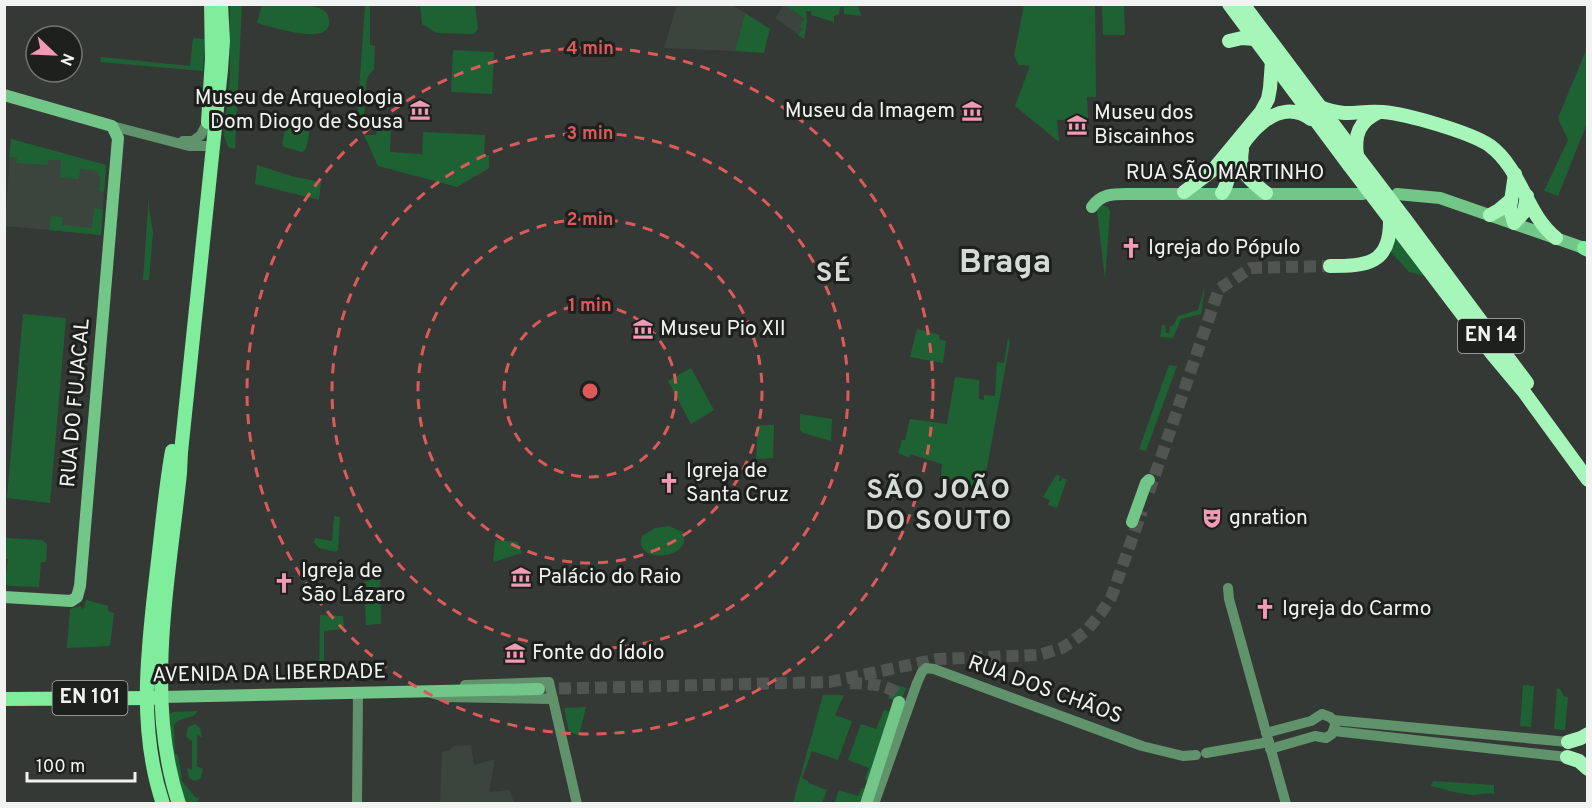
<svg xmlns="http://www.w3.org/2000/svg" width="1592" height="808" viewBox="0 0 1592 808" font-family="Overpass,sans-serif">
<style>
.built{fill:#3b453d}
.green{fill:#1e6234}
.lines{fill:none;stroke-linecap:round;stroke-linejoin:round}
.secondary-tunnel{stroke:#505551;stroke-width:12;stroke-dasharray:12 6;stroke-linecap:butt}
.tertiary{stroke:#60936b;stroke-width:10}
.secondary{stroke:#72c687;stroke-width:12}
.primary{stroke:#7fed9c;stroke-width:14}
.trunk{stroke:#a6f6ba;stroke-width:14}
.trunk-bridge{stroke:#a6f6ba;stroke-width:14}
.ring{fill:none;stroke:#dc5b5a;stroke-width:3;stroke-dasharray:10 8}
.labels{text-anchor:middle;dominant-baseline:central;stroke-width:6;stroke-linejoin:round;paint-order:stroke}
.shield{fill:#1e201e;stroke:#b1b4b2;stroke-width:1.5}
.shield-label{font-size:20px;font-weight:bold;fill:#f0f3f1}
.poi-label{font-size:21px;fill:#f0f3f1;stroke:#1e201e;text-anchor:start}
.street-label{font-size:21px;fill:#f0f3f1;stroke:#1e201e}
.district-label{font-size:27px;font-weight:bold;letter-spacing:1.5px;fill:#d4dad5;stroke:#1e201e}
.town-label{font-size:33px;font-weight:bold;fill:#d4dad5;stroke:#1e201e}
.centre{fill:#dc5b5a;stroke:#1e201e;stroke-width:3}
.ring-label{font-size:18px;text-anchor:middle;font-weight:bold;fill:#dc5b5a;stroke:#1e201e;stroke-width:6;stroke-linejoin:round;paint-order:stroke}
</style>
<rect width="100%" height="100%" fill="#343935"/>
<!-- built -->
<g class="built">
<path d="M785 4 805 19 804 39 775 18Z"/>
<path d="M677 5H732L745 13 735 51 664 48Z"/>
<path d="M11 139 106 165 101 235 5 226Z"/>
<path d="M471 745 474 765 495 759 489 792 510 790 514 803H440L442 752 450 750 453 746Z"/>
</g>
<!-- green -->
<g class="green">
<path d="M262 4C280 4 313 0 327 13 342 51 273 27 257 23Z"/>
<path d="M230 5H242L235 149 228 147 224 136 230 76Z"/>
<path d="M365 5H370V45L375 46 374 69 368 76 366 85 363 133 357 120Z"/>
<path d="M414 5H475L478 29 474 34 437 33 422 24 420 6 416 7Z"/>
<path d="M785 5H858L861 16 844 14V7H840L839 14 834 16V22L811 15V11H806L807 21 804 39 798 35 803 29 800 26 805 19Z"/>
<path d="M1024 5H1095L1096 97H1087L1088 119 1057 120 1059 142 1015 106 1030 66 1019 65 1014 56Z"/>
<path d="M1102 5H1124L1125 35H1103Z"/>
<path d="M745 13 770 29 764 53 735 51Z"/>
<path d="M193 38 205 39 203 71 100 62 101 57 190 66Z"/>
<path d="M1587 48V123L1558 196 1544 191 1568 140 1558 118Z"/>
<path d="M453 50 494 52 492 94 451 92Z"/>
<path d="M289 124 310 129 306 149 302 152 284 147 282 144 286 126Z"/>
<path d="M377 130H391L390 152 422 154 423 132 485 135 484 155H489V168L457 187 378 166 364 135H376Z"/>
<path d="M11 139 106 165 104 192 99 191 100 178 97 171 80 169 79 179 60 177 61 160H48V165L16 163 17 158 9 157Z"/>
<path d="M257 165 291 176 321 182 319 200 255 184Z"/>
<path d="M149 195V209L153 232 149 280H143Z"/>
<path d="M1101 205 1108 207 1110 212 1105 279 1097 211Z"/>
<path d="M94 208 103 209 101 235 49 230 51 216 62 217V225L92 228Z"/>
<path d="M1392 231 1428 277 1409 272 1388 249Z"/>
<path d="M1205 286 1201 314 1181 319 1173 338 1160 337 1162 325H1165L1166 333H1169L1170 326H1173L1178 316 1198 310Z"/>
<path d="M23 314 66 318 50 503 7 498Z"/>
<path d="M917 329 940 335 939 339 946 341 943 363 910 357Z"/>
<path d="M1008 338 1010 342 983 489 941 476 942 464 910 454 909 458 898 453 902 440H905L910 419 947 424 955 377 979 380V399L984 400V395L995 396 997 362 1004 363Z"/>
<path d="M1169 365 1177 366 1146 451 1139 449Z"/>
<path d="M691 368 714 410 691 424 668 381Z"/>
<path d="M800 414 832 419 831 441 803 433 800 429Z"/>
<path d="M758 425H774L773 458 756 459Z"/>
<path d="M1056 475 1060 476 1059 481H1061L1062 478 1067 479 1057 508 1048 505 1050 500 1043 497Z"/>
<path d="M334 516 340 517 338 549 336 552 319 548 314 542 315 538 332 541Z"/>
<path d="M669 526 683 532C694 560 632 565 642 536L655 528Z"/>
<path d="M7 538 42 540 47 544 46 562H41L39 587 9 586 5 584 8 559H5L4 540Z"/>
<path d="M497 540 518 542 522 553 493 562 495 542Z"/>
<path d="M380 577 381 624 366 625 364 582Z"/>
<path d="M86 600 108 606V611L114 613 110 646 67 648 70 609 80 606 82 609 84 608Z"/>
<path d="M320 615 343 616 344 629 324 631V676H319Z"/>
<path d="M894 684 906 688 864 800 861 799 859 803 834 804 839 790 858 796 862 788 866 789 869 785 865 778 869 768 848 760 861 724 876 729 884 710 889 711 893 700 888 698Z"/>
<path d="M1523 685 1534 686 1531 727 1520 726Z"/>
<path d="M1557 688 1560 689 1564 696 1568 697 1565 730 1554 729Z"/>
<path d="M823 695H844L835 715 852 721 838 760 812 751 802 778 808 781V783L827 790 822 803H793Z"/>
<path d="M586 707 579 735 569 732 564 708Z"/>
<path d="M198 711C192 720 181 716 174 725L175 754 178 755 182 778 181 780 196 798 199 797 197 803H185C175 773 171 746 170 714L173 712Z"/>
<path d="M195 724 200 728 202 737 197 735V766L203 769 201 778 195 781 189 778 187 768 192 770V741L186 737 188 727Z"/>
<path d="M1433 781 1494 785V794C1487 793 1481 794 1475 795 1462 795 1445 789 1431 786Z"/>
</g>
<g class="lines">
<!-- secondary-tunnel -->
<g class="secondary-tunnel">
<path d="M1149 492 1219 289 1251 268 1330 266"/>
<path d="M850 683C866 684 886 683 899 695V702"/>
<path d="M541 689 830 682 938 659 1039 655 1062 648 1073 641 1087 630 1101 613 1111 598 1142 511"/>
</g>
<!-- tertiary -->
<g class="tertiary">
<path d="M112 126 189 146H205"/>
<path d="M183 141H193L201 135 208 121"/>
<path d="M1228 588 1229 599 1286 804"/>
<path d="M465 685 549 682 577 804"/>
<path d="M431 693 445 697 553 699"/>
<path d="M1334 731 1567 757"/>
<path d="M1266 733 1311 721 1322 714 1330 717 1333 720 1568 742"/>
<path d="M1270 749 1315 736 1326 738 1332 734 1335 725"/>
<path d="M1206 753 1269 742"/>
<path d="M357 804 358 693"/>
<path d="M874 804 917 683 922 672 926 668 934 669 1142 746 1183 756 1196 755"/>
</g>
<!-- secondary -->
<g class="secondary">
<path d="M4 95 112 126 118 138 80 586 77 597 71 601 4 597"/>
<path d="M1397 194 1440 198 1584 248"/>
<path d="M1092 207C1102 193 1114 194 1130 194H1363"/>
<path d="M1132 522 1146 483 1149 480"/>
<path d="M161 697 539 689"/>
<path d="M866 804 899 702"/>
</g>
<!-- primary -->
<g class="primary">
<path d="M208 122 212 59 211 4"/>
<path d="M1584 248 1588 250"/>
<path d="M4 699 153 698"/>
<path d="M163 804C137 727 148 647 157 569 162 529 165 490 172 451"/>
<path d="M179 804C144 699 169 580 180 473L181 452 221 70 223 41 221 4"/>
</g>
<!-- trunk -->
<g class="trunk">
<path d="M1229 4 1349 165"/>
<path d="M1243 4 1357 156"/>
<path d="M1229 41 1242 38 1255 39"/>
<path d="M1320 107C1348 118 1356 110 1383 112 1407 114 1469 132 1489 145 1522 169 1525 213 1556 238"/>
<path d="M1242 150C1238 173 1250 180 1266 193"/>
<path d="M1357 156C1354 135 1359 121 1379 112"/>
<path d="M1515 174 1510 208 1514 223 1524 212 1527 196"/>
<path d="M1184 192 1213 170 1261 112 1268 99 1270 88 1272 61"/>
<path d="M1222 193C1229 184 1228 172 1233 162 1246 134 1278 95 1311 119"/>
<path d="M1490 215 1499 210 1511 200"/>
<path d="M1390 219 1493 355 1524 392 1588 480"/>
<path d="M1405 219 1527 383"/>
<path d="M1330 266C1366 266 1391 265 1390 219"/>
<path d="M1568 742 1581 738 1588 734"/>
<path d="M1567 757 1579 761 1588 769"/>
</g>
<!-- trunk-bridge -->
<g class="trunk-bridge">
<path d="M1357 156 1405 219"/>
<path d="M1349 165 1390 219"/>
</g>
</g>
<!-- distance rings -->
<g class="ring">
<circle cx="590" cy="391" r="86"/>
<circle cx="590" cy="391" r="172"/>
<circle cx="590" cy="391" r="258"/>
<circle cx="590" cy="391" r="343"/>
</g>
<!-- icons -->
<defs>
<g id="museum-bare" transform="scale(1.62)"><path d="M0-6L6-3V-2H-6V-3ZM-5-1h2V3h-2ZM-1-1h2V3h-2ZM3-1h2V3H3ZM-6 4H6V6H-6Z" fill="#f19ab4" stroke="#1e201e" stroke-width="2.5" paint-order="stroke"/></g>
<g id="church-bare" transform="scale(1.62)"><path d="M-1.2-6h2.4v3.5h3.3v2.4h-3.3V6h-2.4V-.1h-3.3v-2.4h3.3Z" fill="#f19ab4" stroke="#1e201e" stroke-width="2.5" paint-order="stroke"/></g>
<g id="theatre-bare" transform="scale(1.62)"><path d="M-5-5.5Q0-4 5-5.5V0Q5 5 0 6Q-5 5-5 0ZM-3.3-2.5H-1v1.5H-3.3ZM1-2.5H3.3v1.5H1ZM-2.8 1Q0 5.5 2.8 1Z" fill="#f19ab4" stroke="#1e201e" stroke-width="2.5" paint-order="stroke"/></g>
</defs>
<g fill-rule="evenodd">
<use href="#museum-bare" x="420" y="110"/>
<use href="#museum-bare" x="972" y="111"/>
<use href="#museum-bare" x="1077" y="125"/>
<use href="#church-bare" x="1131" y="248"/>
<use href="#museum-bare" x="643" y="329"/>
<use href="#church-bare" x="669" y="483"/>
<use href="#theatre-bare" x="1212" y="518"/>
<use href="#museum-bare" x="521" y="577"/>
<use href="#church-bare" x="284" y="583"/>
<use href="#church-bare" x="1265" y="609"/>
<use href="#museum-bare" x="515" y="653"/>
</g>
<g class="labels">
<!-- shield labels -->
<g class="shield">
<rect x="1458" y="319" width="66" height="34" rx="4.5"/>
<rect x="52.5" y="681" width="75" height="34" rx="4.5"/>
</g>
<g class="shield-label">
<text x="1491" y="336">EN 14</text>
<text x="90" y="698">EN 101</text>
</g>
<!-- poi labels -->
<g class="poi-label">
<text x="403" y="98" text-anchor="end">Museu de Arqueologia<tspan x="403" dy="24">Dom Diogo de Sousa</tspan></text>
<text x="955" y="111" text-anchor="end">Museu da Imagem</text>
<text x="1094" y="113">Museu dos<tspan x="1094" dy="24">Biscainhos</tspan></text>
<text x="1148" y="248">Igreja do Pópulo</text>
<text x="660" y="329">Museu Pio XII</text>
<text x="686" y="471">Igreja de<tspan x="686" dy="24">Santa Cruz</tspan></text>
<text x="1229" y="518">gnration</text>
<text x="301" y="571">Igreja de<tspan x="301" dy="24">São Lázaro</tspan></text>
<text x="538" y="577">Palácio do Raio</text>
<text x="1282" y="609">Igreja do Carmo</text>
<text x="532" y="653">Fonte do Ídolo</text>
</g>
<!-- street labels -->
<g class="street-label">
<text x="1225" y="173">RUA SÃO MARTINHO</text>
<text transform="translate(76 403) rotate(-85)">RUA DO FUJACAL</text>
<text transform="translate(269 674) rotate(-1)">AVENIDA DA LIBERDADE</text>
<text transform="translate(1045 690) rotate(20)">RUA DOS CHÃOS</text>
</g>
<!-- district labels -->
<g class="district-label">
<text x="834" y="274">SÉ</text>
<text x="939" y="491">SÃO JOÃO<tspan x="939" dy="31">DO SOUTO</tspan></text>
</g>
<!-- town labels -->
<g class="town-label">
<text x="1005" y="264">Braga</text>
</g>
</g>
<circle cx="590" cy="391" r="9" class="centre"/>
<g class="ring-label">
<text x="590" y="54">4 min</text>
<text x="590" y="139">3 min</text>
<text x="590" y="225">2 min</text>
<text x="590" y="311">1 min</text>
</g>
<!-- border -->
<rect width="1592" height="808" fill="none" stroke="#f0f3f1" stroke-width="12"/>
<!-- north arrow -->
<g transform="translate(54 54) rotate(113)"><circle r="28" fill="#1e201e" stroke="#727472" stroke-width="1.5"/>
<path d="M0-4.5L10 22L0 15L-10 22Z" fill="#f19ab4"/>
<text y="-9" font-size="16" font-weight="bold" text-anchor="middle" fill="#f0f3f1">N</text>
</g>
<!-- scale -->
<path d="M27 772v9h108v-9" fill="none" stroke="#f0f3f1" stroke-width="3"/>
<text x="36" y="772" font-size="18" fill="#f0f3f1" stroke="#1e201e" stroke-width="4.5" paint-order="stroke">100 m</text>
</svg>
